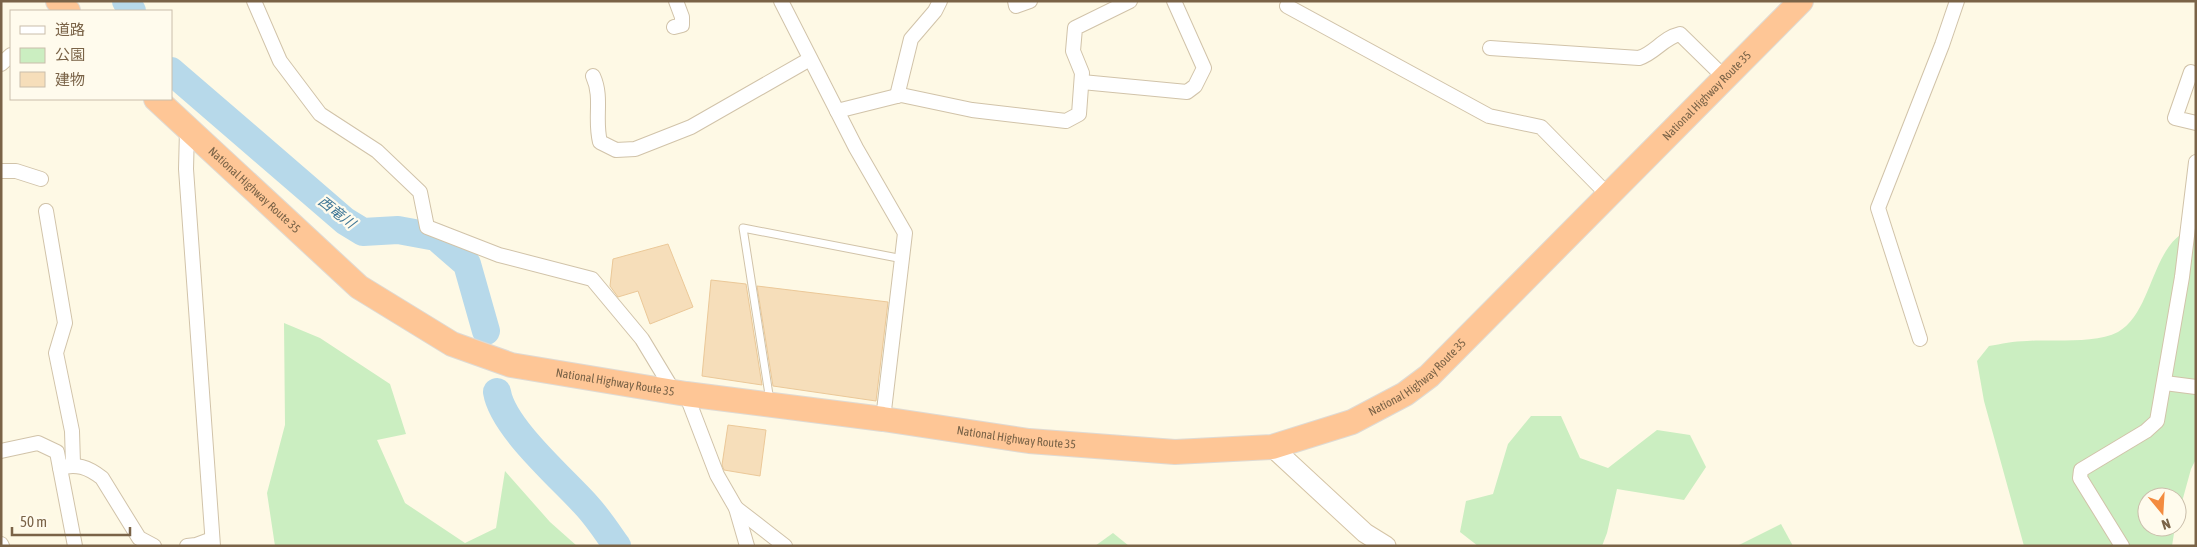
<svg xmlns="http://www.w3.org/2000/svg" width="2197" height="547" viewBox="0 0 2197 547" font-family="'Asap Condensed','Noto Sans JP',sans-serif">
<style>
.green{fill:#cbeec1}
.lines{fill:none;stroke-linecap:round;stroke-linejoin:round}
.river{stroke:#b7d9ea;stroke-width:28}
.building{fill:#f6deba;stroke:#ebc898}
.lane-casing{stroke:#d1c3a9;stroke-width:9}
.street-casing{stroke:#d1c3a9;stroke-width:16}
.secondary-casing{stroke:#d5c4a6;stroke-width:21}
.highway-casing{stroke:#dfdad3;stroke-width:26}
.lane{stroke:#fff;stroke-width:7}
.street{stroke:#fff;stroke-width:14}
.secondary{stroke:#fff;stroke-width:19}
.highway{stroke:#fec696;stroke-width:24}
.labels{text-anchor:middle;dominant-baseline:central;stroke-width:4.5;stroke-linejoin:round;paint-order:stroke}
.street-label{font-size:12px;fill:#7a6347;stroke:#fffbed}
.water-label{font-size:14px;font-style:italic;fill:#417897;stroke:#fffbed}
</style>
<rect width="100%" height="100%" fill="#fef9e5"/>
<!-- green -->
<g class="green">
<path d="M2196 228V459L2191 469 2177 520V497H2147V527H2175L2172 546H2024L1984 401 1977 361 1989 346C2001 344 2014 341 2027 341 2052 339 2095 344 2118 332 2155 311 2151 237 2196 228Z"/>
<path d="M284 323 320 338 390 384 406 434 377 440 405 503 465 543 496 528 505 471 550 522 577 546H275L267 493 285 425Z"/>
<path d="M1531 416H1561L1580 458 1608 468 1657 430 1690 435 1706 467 1684 500 1617 489 1607 533 1602 546H1478L1460 532 1466 501 1493 494 1508 444Z"/>
<path d="M1781 524 1793 546H1737Z"/>
<path d="M1113 533 1129 546H1095Z"/>
</g>
<g class="lines">
<!-- river -->
<g class="river">
<path d="M126 1 132 11"/>
<path d="M171 71 345 221 363 232 398 230 436 237 467 264 486 331"/>
<path d="M497 392C503 428 562 478 587 506 598 518 607 532 617 546"/>
</g>
</g>
<!-- building -->
<g class="building">
<path d="M668 244 693 307 650 324 638 291 618 297 610 286 613 259Z"/>
<path d="M711 280 746 284 762 385 702 376Z"/>
<path d="M757 286 888 302 876 401 773 386Z"/>
<path d="M728 425 766 430 760 476 724 470 722 465Z"/>
</g>
<g class="lines">
<!-- lane casing -->
<g class="lane-casing">
<path id="lane" d="M770 401 743 228 903 259"/>
</g>
<!-- street casing -->
<g class="street-casing">
<g id="street">
<path d="M254 1 280 61 320 114 377 151 420 192 427 227 499 255 592 279 642 339 674 392"/>
<path d="M781 1 856 148 905 233 883 419"/>
<path d="M1015 1 1016 6 1030 1"/>
<path d="M1287 6 1489 116 1541 127 1608 195"/>
<path d="M674 27 682 25V17L676 1"/>
<path d="M1490 48 1639 58C1655 53 1663 38 1680 34L1725 78"/>
<path d="M1 64 11 55"/>
<path d="M2191 72 2175 118 2196 123"/>
<path d="M593 76C603 98 594 118 600 142L616 150 635 149 691 127 810 59"/>
<path d="M1082 82 1187 92 1195 86 1204 68 1174 1"/>
<path d="M897 96 911 39 935 11 940 1"/>
<path d="M837 111 901 95 972 110 1066 121 1079 114 1082 73 1073 51 1075 28 1130 1"/>
<path d="M187 130 186 169 213 546"/>
<path d="M1 171H16L41 179"/>
<path d="M46 211 65 323 56 353 72 431 73 464"/>
<path d="M1920 339 1878 208 1942 45 1957 1"/>
<path d="M2165 383 2196 387"/>
<path d="M686 394 717 475 736 508 747 546"/>
<path d="M1 451 38 443 57 452 60 468"/>
<path d="M736 508 785 546"/>
<path d="M1 544 2 546"/>
<path d="M75 546 60 468C76 463 88 467 102 478L139 538 154 546"/>
<path d="M187 546 196 545 212 539"/>
<path d="M2122 546 2080 478 2081 470 2146 431 2157 421 2182 277 2196 162"/>
</g>
</g>
<!-- secondary casing -->
<g class="secondary-casing">
<path id="secondary" d="M1272 447 1365 533 1386 546"/>
</g>
<!-- highway casing -->
<g class="highway-casing">
<g id="highway">
<path d="M58 1 68 11"/>
<path id="s1" d="M156 99 359 287 452 344 511 365 686 394 883 419 1029 441 1175 452 1272 447 1352 422 1405 394 1429 376 1801 1"/>
</g>
</g>
<!-- lane -->
<use href="#lane" class="lane"/>
<!-- street -->
<use href="#street" class="street"/>
<!-- secondary -->
<use href="#secondary" class="secondary"/>
<!-- highway -->
<use href="#highway" class="highway"/>
</g>
<g class="labels">
<!-- street labels -->
<g class="street-label">
<text stroke="none"><textPath href="#s1" startOffset="1784">National Highway Route 35</textPath></text>
<text stroke="none"><textPath href="#s1" startOffset="134">National Highway Route 35</textPath></text>
<text stroke="none"><textPath href="#s1" startOffset="1379">National Highway Route 35</textPath></text>
<text stroke="none"><textPath href="#s1" startOffset="554">National Highway Route 35</textPath></text>
<text stroke="none"><textPath href="#s1" startOffset="959">National Highway Route 35</textPath></text>
</g>
<!-- water labels -->
<g class="water-label">
<text transform="translate(337 212) rotate(38)">西竜川</text>
</g>
</g>
<!-- border -->
<rect width="2197" height="547" fill="none" stroke="#7a6347" stroke-width="5"/>
<!-- legend -->
<rect x="10" y="10" width="162" height="90" fill="#fffbed" stroke="#cabeab"/>
<rect x="20" y="26" width="25" height="8" fill="#ffffff" stroke="#cabeab"/>
<text x="55" y="35" font-size="15" fill="#7a6347">道路</text>
<rect x="20" y="48" width="25" height="15" fill="#cbeec1" stroke="#cabeab"/>
<text x="55" y="60" font-size="15" fill="#7a6347">公園</text>
<rect x="20" y="72" width="25" height="15" fill="#f6deba" stroke="#cabeab"/>
<text x="55" y="85" font-size="15" fill="#7a6347">建物</text>
<!-- north arrow -->
<g transform="translate(2162 512) rotate(162)"><circle r="24" fill="#fffbed" stroke="#cabeab"/>
<path d="M0-4L9 19L0 12L-9 19Z" fill="#f38b3f"/>
<text y="-8" font-size="14" font-weight="bold" text-anchor="middle" fill="#7a6347">N</text>
</g>
<!-- scale -->
<path d="M12 527v8h118v-8" fill="none" stroke="#7a6347" stroke-width="2.5"/>
<text x="20" y="527" font-size="15" fill="#7a6347" stroke="#fffbed" stroke-width="4" paint-order="stroke">50 m</text>
</svg>
